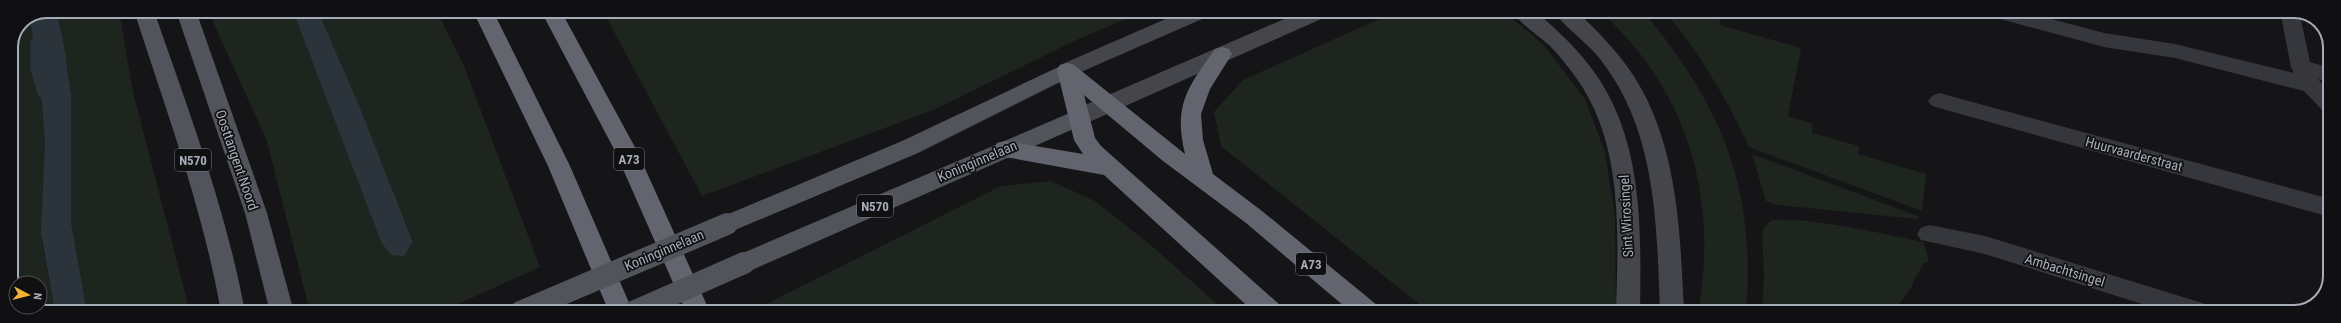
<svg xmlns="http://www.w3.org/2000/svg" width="2341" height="323" viewBox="0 0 2341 323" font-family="'Roboto Condensed',sans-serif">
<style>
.green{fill:#1d251e}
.water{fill:#2b343b}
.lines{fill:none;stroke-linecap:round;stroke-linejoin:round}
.stream{stroke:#2b343b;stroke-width:9}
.minor{fill:#36373c;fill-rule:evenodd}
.secondary{fill:#44464c;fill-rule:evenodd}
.primary{fill:#52545b;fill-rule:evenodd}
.motorway{fill:#62656d;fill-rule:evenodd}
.primary-bridge{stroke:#52545b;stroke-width:22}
.labels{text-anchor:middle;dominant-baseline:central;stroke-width:3.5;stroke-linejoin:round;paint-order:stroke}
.shield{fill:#101012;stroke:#797d86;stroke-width:1}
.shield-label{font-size:13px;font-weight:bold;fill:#a6acb8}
.street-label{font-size:14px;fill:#a6acb8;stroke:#101012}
.rim{fill:none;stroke:#a6acb8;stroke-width:2}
</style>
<rect width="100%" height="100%" fill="#151517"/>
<!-- green -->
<g class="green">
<path d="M56 11H119L133 92 190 312H87L71 222V94L63 39Z"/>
<path d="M208 11H293L381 242 413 241 361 110 318 11H437L464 66 540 267 440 312H310L267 141Z"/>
<path d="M603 11H1145L1074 41 936 109 702 196Z"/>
<path d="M1397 11H1503L1543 44 1585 99 1605 152 1615 216 1616 312H1429L1221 146 1214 112 1243 80Z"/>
<path d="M1600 11H1643C1722 107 1756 186 1746 312H1698C1719 197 1688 90 1600 11Z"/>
<path d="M1665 11H1722L1719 25 1801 48 1788 116 1813 124 1812 133 1859 146 1858 154 1926 174 1922 211 1749 147C1726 97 1700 54 1665 11Z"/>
<path d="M30 18 42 104 45 143 42 243 55 312H42L33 307H40V283H16V290L11 281V47L22 21Z"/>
<path d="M1752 154 1920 217 1917 219 1777 205 1766 201Z"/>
<path d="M1051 181 1095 201 1153 247 1226 312H770L766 304 1001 186Z"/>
<path d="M1772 220C1817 218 1878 233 1923 242L1929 259 1927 263H1924L1913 282 1912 287 1893 312H1762L1764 277 1762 234 1764 227Z"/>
</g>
<!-- water -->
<g class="water">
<path d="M47 11H56L63 39 71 94V222L87 312H55L41 233 45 143 42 104 30 18Z"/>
<path d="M293 11H318L361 110 413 242 404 256 391 255 381 242Z"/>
</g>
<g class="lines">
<!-- stream -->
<path class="stream" d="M35 43V69L42 93"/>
<!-- minor -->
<g class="minor">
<path d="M1986 11H2022L2104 33 2175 44 2294 73 2291 67 2280 11H2299L2310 62 2330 68V82L2318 79 2330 92V114L2323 111 2304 91 2175 58 2104 47 1989 16Z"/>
<path d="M1939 93 2330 199V217L1932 106 1928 101 1932 96Z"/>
<path d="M1929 225 1985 236 2199 302 2208 305 2211 312H2167L1985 254 1921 240 1917 234 1921 228Z"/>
</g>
<!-- secondary -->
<g class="secondary">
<path d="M1184 11H1212L1209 16 1074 75 1067 77 1060 75 1057 70 1060 65Z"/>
<path d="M1303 11H1331L1328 16 1087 123 1079 125 1071 123 1068 117 1071 111Z"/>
<path d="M1512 11H1535C1556 29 1576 47 1592 69 1644 139 1641 230 1640 312H1616C1618 236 1624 145 1577 79 1569 68 1560 56 1550 46 1538 35 1521 25 1512 11Z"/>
<path d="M1554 11H1576C1596 29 1614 48 1629 69 1678 139 1680 230 1684 312H1660C1657 234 1657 148 1614 79 1607 68 1598 55 1588 46 1577 35 1562 24 1554 11Z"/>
</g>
<!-- primary -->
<g class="primary">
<path d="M134 11H154C188 109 226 209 245 312H221C203 209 166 110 134 11Z"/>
<path d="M176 11H196L267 213 294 312H270L245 213Z"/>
<path d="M1067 63 1074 65 1077 70 1074 75 918 153 735 230 727 233 719 230 716 224 719 218 902 141Z"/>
<path d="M1079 109 1087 111 1090 117 1087 123 752 270 744 272 736 270 732 263 736 256Z"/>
</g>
<!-- motorway -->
<g class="motorway">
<path d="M473 11H493L570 166 633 312H609L548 166Z"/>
<path d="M541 11H561L637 151 710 312H686L615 151Z"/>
<path d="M1222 47 1229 49 1232 54 1210 89 1201 114 1203 140 1213 174 1262 211 1377 305 1380 312H1351L1246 223 1163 161 1084 95 1095 138 1101 146 1280 305 1283 312H1254L1104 175 1005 157 997 155 994 149 997 143 1005 141 1083 154 1074 140 1057 70 1060 65 1067 63 1074 65 1185 154C1173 105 1188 87 1215 49Z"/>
</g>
<!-- primary-bridge -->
<g class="primary-bridge">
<path d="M520 312 727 224"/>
<path d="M633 312 744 263"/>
</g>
</g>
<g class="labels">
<!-- shield labels -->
<g class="shield">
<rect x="614" y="148" width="30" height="22" rx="3"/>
<rect x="175" y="149" width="36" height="22" rx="3"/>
<rect x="857" y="195" width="36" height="22" rx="3"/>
<rect x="1296" y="253" width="30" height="22" rx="3"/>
</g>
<g class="shield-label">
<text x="629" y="159">A73</text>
<text x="193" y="160">N570</text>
<text x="875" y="206">N570</text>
<text x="1311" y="264">A73</text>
</g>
<!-- street labels -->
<g class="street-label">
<text transform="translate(2134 154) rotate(15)">Huurvaarderstraat</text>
<text transform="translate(237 160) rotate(71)">Oosttangent Noord</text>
<text transform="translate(977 161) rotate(-23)">Koninginnelaan</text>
<text transform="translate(1626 216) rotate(-93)">Sint Wirosingel</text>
<text transform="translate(664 250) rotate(-23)">Koninginnelaan</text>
<text transform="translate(2065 270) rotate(17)">Ambachtsingel</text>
</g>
</g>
<!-- crop -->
<path d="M0 0H2341V323H0ZM47 18H2294A29 29 0 0 1 2323 47V276A29 29 0 0 1 2294 305H47A29 29 0 0 1 18 276V47A29 29 0 0 1 47 18Z" fill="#101012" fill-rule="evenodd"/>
<path class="rim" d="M47 18H2294A29 29 0 0 1 2323 47V276A29 29 0 0 1 2294 305H47A29 29 0 0 1 18 276V47A29 29 0 0 1 47 18Z"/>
<!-- north arrow -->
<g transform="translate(28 295) rotate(97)"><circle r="19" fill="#101012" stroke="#4c4e54"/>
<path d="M0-3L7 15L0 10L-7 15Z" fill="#f9b22b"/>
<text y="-6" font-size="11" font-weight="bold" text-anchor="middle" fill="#a6acb8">N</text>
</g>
</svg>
